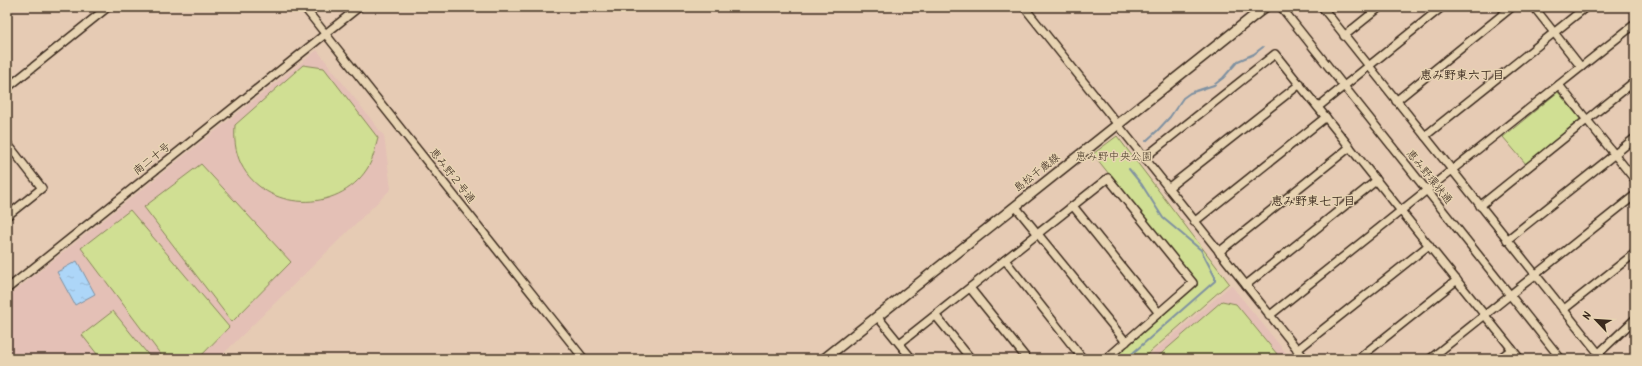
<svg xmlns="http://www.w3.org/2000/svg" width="1642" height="366" viewBox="0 0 1642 366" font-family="Kalam,'Klee One',sans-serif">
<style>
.built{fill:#e4c0b6}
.park{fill:#d0df93;stroke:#868458}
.water{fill:url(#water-ripples);stroke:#7f91a1}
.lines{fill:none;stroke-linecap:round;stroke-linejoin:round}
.stream{stroke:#7f91a1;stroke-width:2}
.minor-casing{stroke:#3b2a1e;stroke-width:10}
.major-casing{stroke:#3b2a1e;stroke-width:12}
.minor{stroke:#e8d4b3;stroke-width:7}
.major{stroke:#e8d4b3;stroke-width:9}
.labels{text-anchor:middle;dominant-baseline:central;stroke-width:3;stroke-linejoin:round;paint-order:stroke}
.park-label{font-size:11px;fill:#4a3c2a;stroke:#e8d4b3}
.street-label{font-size:11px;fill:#3b2a1e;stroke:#e8d4b3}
.neighbourhood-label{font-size:12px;font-weight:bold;fill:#3b2a1e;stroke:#e8d4b3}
</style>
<defs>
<pattern id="water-ripples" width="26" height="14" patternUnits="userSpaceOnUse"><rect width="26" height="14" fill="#add6f8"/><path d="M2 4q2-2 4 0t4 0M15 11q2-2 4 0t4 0" fill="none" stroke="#96b8d4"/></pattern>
</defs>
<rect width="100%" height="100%" fill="#e6cbb4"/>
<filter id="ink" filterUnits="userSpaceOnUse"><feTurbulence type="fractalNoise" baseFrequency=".025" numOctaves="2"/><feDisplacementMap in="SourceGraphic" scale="8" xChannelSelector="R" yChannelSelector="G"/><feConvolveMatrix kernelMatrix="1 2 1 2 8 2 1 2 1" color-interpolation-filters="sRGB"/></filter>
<g filter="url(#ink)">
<!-- built -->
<g class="built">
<path d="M317 50 384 136 391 189 218 359H7V297Z"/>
<path d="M1231 285 1291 359H1146Z"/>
</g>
<!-- park -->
<g class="park">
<path d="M303 65 324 68 378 138C375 149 373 160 367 169 338 214 265 212 241 164 235 151 234 139 235 125Z"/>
<path d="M1558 92 1580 119 1526 164 1503 137Z"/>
<path d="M1117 136 1229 283 1142 359H1113L1198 285 1093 154Z"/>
<path d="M201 164 291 262 232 322 144 207Z"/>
<path d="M130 210 229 327 198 359H164L81 248Z"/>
<path d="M1222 301 1236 304 1277 354 1270 359H1155Z"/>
<path d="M113 311 150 357 147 359H101L82 335Z"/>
</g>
<!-- water -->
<path class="water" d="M77 261 95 294 75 305 57 272Z"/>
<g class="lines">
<!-- stream -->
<g class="stream">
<path d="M1146 141 1157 131 1170 117 1183 98 1190 93 1214 85 1223 78 1238 61 1254 54 1263 47"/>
<path d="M1126 359 1215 281V277L1201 250 1163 218 1142 185 1129 169"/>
</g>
<!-- minor casing -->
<g class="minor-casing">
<g id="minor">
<path d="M304 7 584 359"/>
<path d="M1024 7 1305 359"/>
<path d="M1281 7 1561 359"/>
<path d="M1322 7 1603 359"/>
<path d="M1534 7 1581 67"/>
<path d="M1344 36 1380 7"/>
<path d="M1559 85 1635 180"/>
<path d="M7 88 108 7"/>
<path d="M1396 101 1512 7"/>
<path d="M1318 107 1442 7"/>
<path d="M1425 136 1586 7"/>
<path d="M7 143 42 188 7 216"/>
<path d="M1144 158 1275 54 1520 359"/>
<path d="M1168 188 1300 84"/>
<path d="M1015 206 1126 342"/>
<path d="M1073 206 1159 313"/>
<path d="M1480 206 1635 81"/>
<path d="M1194 222 1326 117"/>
<path d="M1507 240 1635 138"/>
<path d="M1219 252 1350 147"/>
<path d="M1005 260 1083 359"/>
<path d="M1246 285 1377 180"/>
<path d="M970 288 1027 359"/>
<path d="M7 289 359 7"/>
<path d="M1563 310 1635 253"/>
<path d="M877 316 912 359"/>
<path d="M936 316 971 359"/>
<path d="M1269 316 1635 24"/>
<path d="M900 343 1108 178 1193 283 1106 359"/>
<path d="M1297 350 1429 245"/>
<path d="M1598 354 1635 319"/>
<path d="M1358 359 1457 280"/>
<path d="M1430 359 1635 195"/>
<path d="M1499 359 1512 349"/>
</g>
</g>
<!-- major casing -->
<g class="major-casing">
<path id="major" d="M824 359C971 241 1118 125 1265 7"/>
</g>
<!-- minor -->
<use href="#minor" class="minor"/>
<!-- major -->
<use href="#major" class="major"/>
</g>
</g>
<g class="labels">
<!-- park labels -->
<g class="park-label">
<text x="1114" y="157">恵み野中央公園</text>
</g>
<!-- street labels -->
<g class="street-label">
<text transform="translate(152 159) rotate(-39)">南二十号</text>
<text transform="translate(1037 173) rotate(-38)">島松千歳線</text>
<text transform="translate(452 176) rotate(52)">恵み野２号通</text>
<text transform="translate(1429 177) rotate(51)">恵み野環状通</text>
</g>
<!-- neighbourhood labels -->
<g class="neighbourhood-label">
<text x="1462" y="75">恵み野東六丁目</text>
<text x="1313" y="201">恵み野東七丁目</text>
</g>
</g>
<!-- margin -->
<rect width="1642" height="366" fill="none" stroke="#e8d4b3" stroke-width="24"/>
<rect x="12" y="12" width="1618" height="342" fill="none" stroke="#3b2a1e" stroke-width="1.5" filter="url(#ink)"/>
<!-- north arrow -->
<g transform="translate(1596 320) rotate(295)" stroke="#e8d4b3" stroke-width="3" paint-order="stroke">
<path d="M0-3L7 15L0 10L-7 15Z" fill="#3b2a1e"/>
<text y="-6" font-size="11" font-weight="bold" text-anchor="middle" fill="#3b2a1e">N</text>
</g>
</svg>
